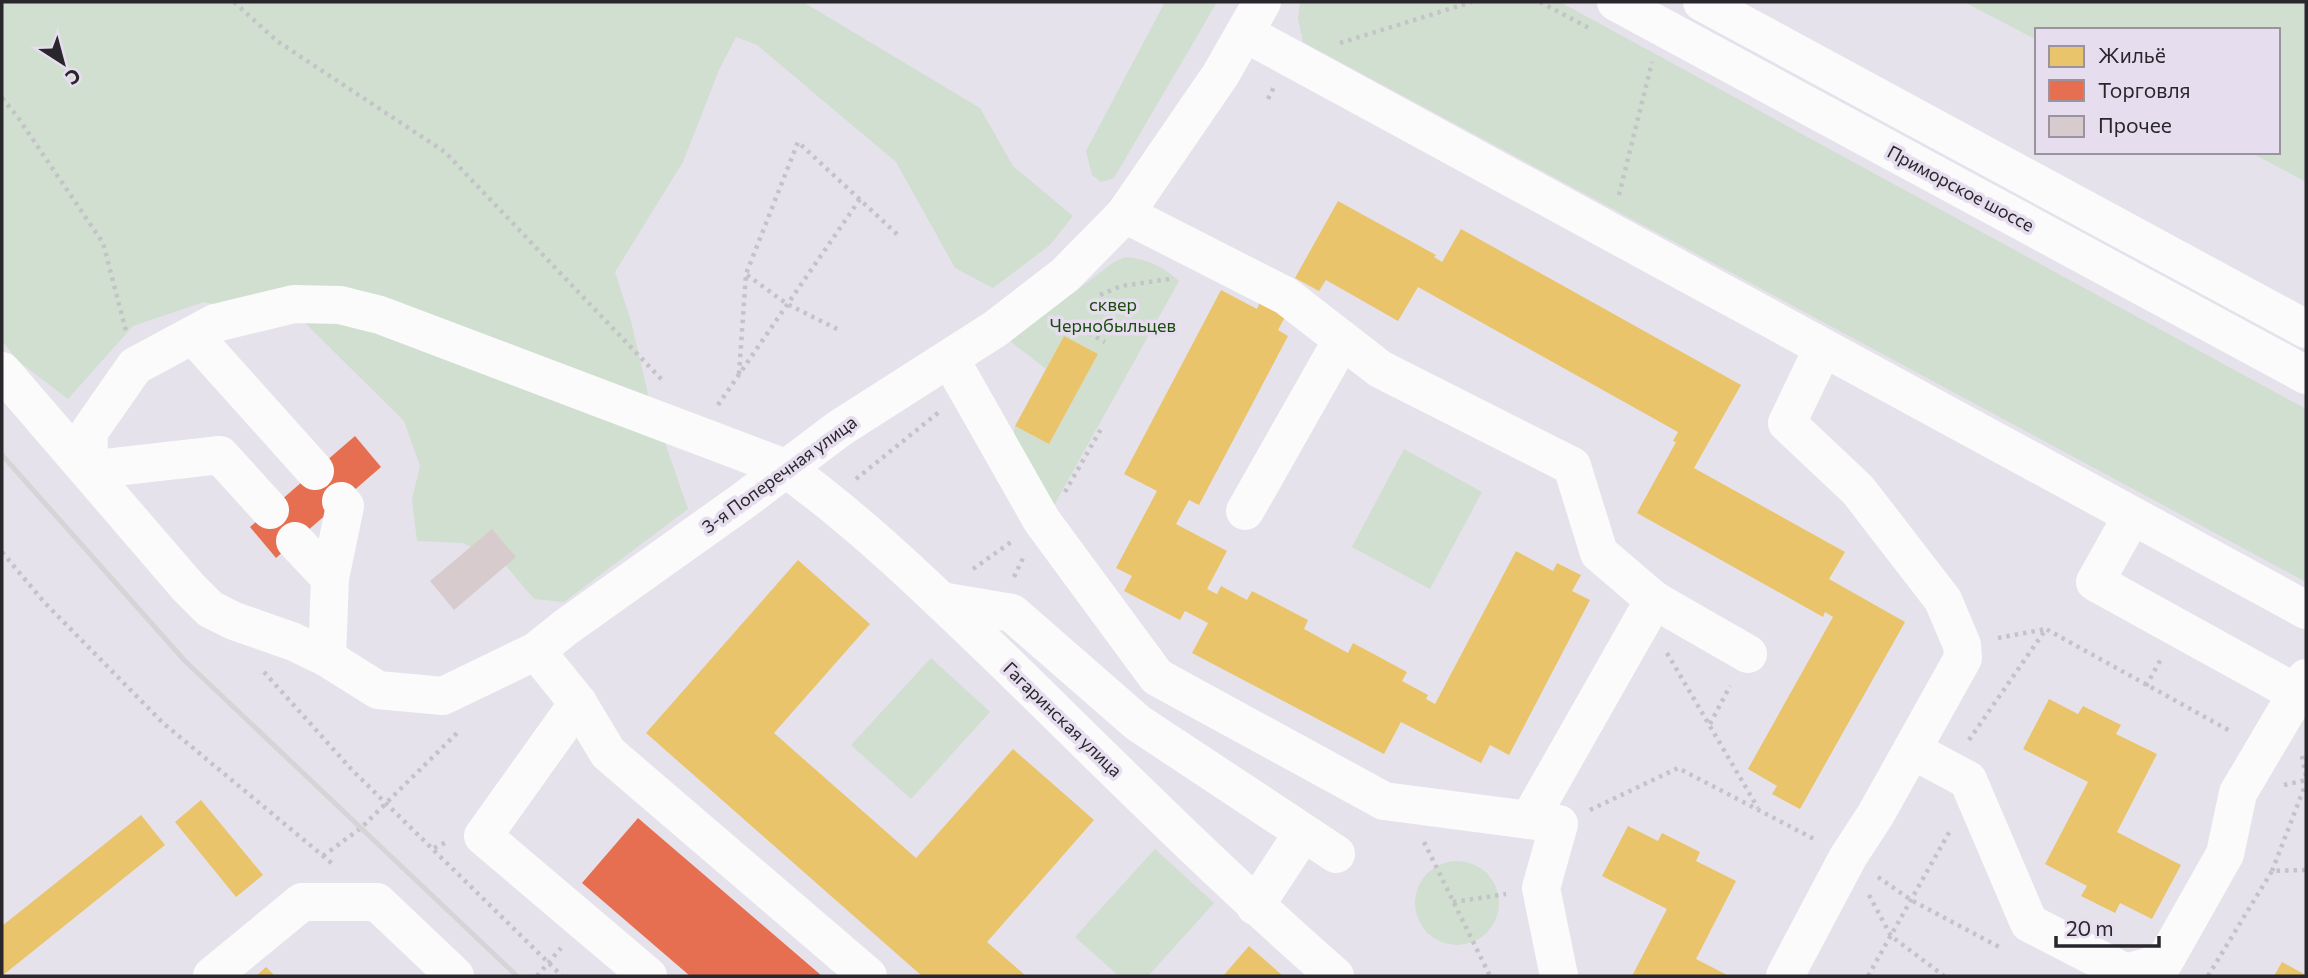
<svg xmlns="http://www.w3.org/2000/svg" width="2308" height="978" viewBox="0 0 2308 978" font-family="Commissioner,sans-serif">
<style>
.green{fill:#d0dfcf}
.homes{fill:#e9c46a}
.shops{fill:#e76f51}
.building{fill:#d8cbcd}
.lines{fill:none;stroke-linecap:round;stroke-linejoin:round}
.path{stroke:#c4c3c7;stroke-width:4.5;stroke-dasharray:3.5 5;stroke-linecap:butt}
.minor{stroke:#fbfbfc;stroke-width:38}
.highway{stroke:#fbfbfc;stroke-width:38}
.rail{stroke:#d6d4d7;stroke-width:5}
.labels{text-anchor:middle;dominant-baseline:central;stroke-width:7;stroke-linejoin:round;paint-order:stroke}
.street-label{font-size:18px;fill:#29262c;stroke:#e6deef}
.park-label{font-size:18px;fill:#1b4c0f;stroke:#e6deef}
</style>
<rect width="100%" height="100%" fill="#e6e2eb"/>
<!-- green -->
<g class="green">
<path d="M2 2H803L980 108 1013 166 1073 216 1050 245 993 288 955 268 896 162 757 45 736 37 719 70 683 162 615 272 631 321 648 394 688 509 564 602 534 599 506 566 463 543 417 541 412 499 420 466 404 421 305 323 204 302 133 326 68 399 18 361 2 341Z"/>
<path d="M1165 2H1217L1114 178 1101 182 1092 175 1086 151Z"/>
<path d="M1300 2H1560L2306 409V582L1303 42 1298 19Z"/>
<path d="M1964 2H2306V182L2250 152H2278V30H2037V40Z"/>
<path d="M1125 257C1148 259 1162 266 1179 281L1053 507 1013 436 1015 426 1049 444 1098 354 1064 336 1046 369 1010 341 1114 262Z"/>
<path d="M1404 449 1482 492 1430 589 1352 547Z"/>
<path d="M931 658 990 712 911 799 851 745Z"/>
<path d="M1155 849 1214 903 1148 976H1119L1075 937Z"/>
<circle cx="1457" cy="903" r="42"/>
</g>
<!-- homes -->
<g class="homes">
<path d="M1338 201 1436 255 1434 257 1442 262 1461 229 1741 385 1694 468 1845 552 1829 579 1905 622 1800 809 1772 794 1777 786 1748 769 1833 617 1825 612 1823 617 1637 513 1676 442 1673 441 1678 432 1418 287 1398 321 1326 280 1319 291 1295 278Z"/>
<path d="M1221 290 1257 309 1260 302 1286 315 1278 330 1288 336 1199 505 1189 500 1176 524 1227 551 1207 589 1217 594 1221 586 1247 600 1252 591 1308 620 1304 629 1348 653 1353 643 1407 672 1402 681 1428 695 1426 699 1435 704 1516 551 1553 571 1557 563 1581 575 1572 591 1590 600 1509 755 1490 745 1481 763 1401 722 1384 754 1192 653 1208 623 1185 611 1180 620 1124 591 1132 576 1116 568 1157 491 1124 474Z"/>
<path d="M1064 336 1098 354 1049 444 1015 426Z"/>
<path d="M798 560 870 624 774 733 916 858 1013 749 1094 820 987 942 1026 976H922L646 733Z"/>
<path d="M2049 699 2078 714 2083 706 2121 725 2116 734 2157 754 2117 832 2181 865 2152 919 2120 903 2115 913 2081 896 2087 886 2045 864 2088 782 2023 749Z"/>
<path d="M201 800 263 875 236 897 175 822Z"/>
<path d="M141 815 165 845 2 976V926Z"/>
<path d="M1628 826 1658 841 1662 833 1700 852 1696 861 1736 881 1696 959 1729 976H1632L1667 909 1602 876Z"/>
<path d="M1249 946 1283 976H1223Z"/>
<path d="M2282 962 2306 975V976H2274Z"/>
<path d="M266 967 275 976H256Z"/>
</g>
<!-- shops -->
<g class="shops">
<path d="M355 436 381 467 276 558 250 527Z"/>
<path d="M638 818 822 976H690L582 883Z"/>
</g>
<!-- building -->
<path class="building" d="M492 529 516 557 454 610 430 581Z"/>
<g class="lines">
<!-- path -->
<g class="path">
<path d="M234 2 277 41 445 152 664 382"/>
<path d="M1540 2 1589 28"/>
<path d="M1340 43 1472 2"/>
<path d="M2 98 17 116 103 243 126 331"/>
<path d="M1268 99 1274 87"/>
<path d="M1619 195 1652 62"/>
<path d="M747 275 787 304 839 330"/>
<path d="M1100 295 1121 286 1170 279"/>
<path d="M1066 321 1105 342"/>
<path d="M739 374 746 274 798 142 899 236"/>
<path d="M718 405 860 199"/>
<path d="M856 479 939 412"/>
<path d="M1065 492 1101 429"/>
<path d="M2 552 44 602 163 723 334 865"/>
<path d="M973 569 1014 540"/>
<path d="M1014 577 1024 556"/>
<path d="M1998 638 2046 629"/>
<path d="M1667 653 1758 808"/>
<path d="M264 672 352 770 562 976"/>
<path d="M2146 686 2161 659"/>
<path d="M1710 724 1730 686"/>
<path d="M1969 740 2046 629 2232 732"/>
<path d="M2302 756 2306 776"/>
<path d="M2284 785 2306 780"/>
<path d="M1590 810 1678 768 1816 840"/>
<path d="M1424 842 1490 976"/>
<path d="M434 848 449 841"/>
<path d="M323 856 361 828 460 730"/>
<path d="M2272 871 2306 783"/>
<path d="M1878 877 1911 900 2001 948"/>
<path d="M1869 895 1891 936 1944 976"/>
<path d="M1453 902 1506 894"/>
<path d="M537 976 561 948"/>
<path d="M1868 976 1951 829"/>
<path d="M2208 976 2272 871 2306 870"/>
</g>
<!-- minor -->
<g class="minor">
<path d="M1245 33 2306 610"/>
<path d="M1125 214 1286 296 1380 369 1572 466 1599 553 1654 600 1748 654"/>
<path d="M193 335 315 471"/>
<path d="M950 359 1042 521 1157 677 1384 801 1559 824 1541 888 1559 976"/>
<path d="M2 371 188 587 210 609 234 621 294 642 327 658 378 690 443 696 536 651 566 627 743 501 840 428 995 329 1065 275 1125 214 1221 74 1262 2"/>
<path d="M88 470 89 432 135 366 215 323 294 304 340 305 380 315 785 468C867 527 939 599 1012 669 1118 773 1223 878 1335 976"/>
<path d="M88 470 220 455 270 510"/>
<path d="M1245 511 1342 340"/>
<path d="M2132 516 2095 582 2298 694"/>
<path d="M295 541 330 578 327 658"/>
<path d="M330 578 345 506 341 501"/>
<path d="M941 601 1012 613 1138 723 1336 854"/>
<path d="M536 651 578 703 608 753 868 976"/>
<path d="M578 703 483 836 648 976"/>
<path d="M1912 750 1968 780 2029 923 2126 973 2164 962 2225 854 2238 793 2306 678"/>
<path d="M1529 820 1654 600"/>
<path d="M1255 906 1303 833"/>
<path d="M212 976 302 902H377L455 976"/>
<path d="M1785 976 1848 857 1876 814 1963 658 1962 645 1943 600 1858 490 1787 423 1823 348"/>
</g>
<!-- highway -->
<g class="highway">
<path d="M1616 2 2306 375"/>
<path d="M1702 2 2306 329"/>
</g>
<!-- rail -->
<path class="rail" d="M2 455 185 661 517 976"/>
</g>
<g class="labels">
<!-- street labels -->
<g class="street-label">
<text transform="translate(1961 188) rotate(28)">Приморское шоссе</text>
<text transform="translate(779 474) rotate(-36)">3-я Поперечная улица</text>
<text transform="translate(1063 719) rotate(44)">Гагаринская улица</text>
</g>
<!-- park labels -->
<g class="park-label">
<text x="1113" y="304">сквер<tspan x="1113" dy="21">Чернобыльцев</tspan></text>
</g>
</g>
<!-- border -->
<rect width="2308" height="978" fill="none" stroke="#29262c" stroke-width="7"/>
<!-- legend -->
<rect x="2035" y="28" width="245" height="126" fill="#e6deef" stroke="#9a94a1" stroke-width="2"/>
<rect x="2049" y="46" width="35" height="21" fill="#e9c46a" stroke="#9a94a1" stroke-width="2"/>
<text x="2098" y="63" font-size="21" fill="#29262c">Жильё</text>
<rect x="2049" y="80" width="35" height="21" fill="#e76f51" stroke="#9a94a1" stroke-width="2"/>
<text x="2098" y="98" font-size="21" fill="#29262c">Торговля</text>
<rect x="2049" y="116" width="35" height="21" fill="#d8cbcd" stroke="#9a94a1" stroke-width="2"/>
<text x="2098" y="133" font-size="21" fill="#29262c">Прочее</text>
<!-- north arrow -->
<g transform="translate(63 63) rotate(144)" stroke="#e6deef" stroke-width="5" paint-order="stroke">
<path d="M0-5L12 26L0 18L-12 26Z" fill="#29262c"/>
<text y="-10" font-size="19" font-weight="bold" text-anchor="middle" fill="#29262c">С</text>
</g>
<!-- scale -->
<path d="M2056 936v10h103v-10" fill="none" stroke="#29262c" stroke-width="3.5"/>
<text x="2066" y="936" font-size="21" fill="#29262c" stroke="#e6deef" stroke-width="5" paint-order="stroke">20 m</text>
</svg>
